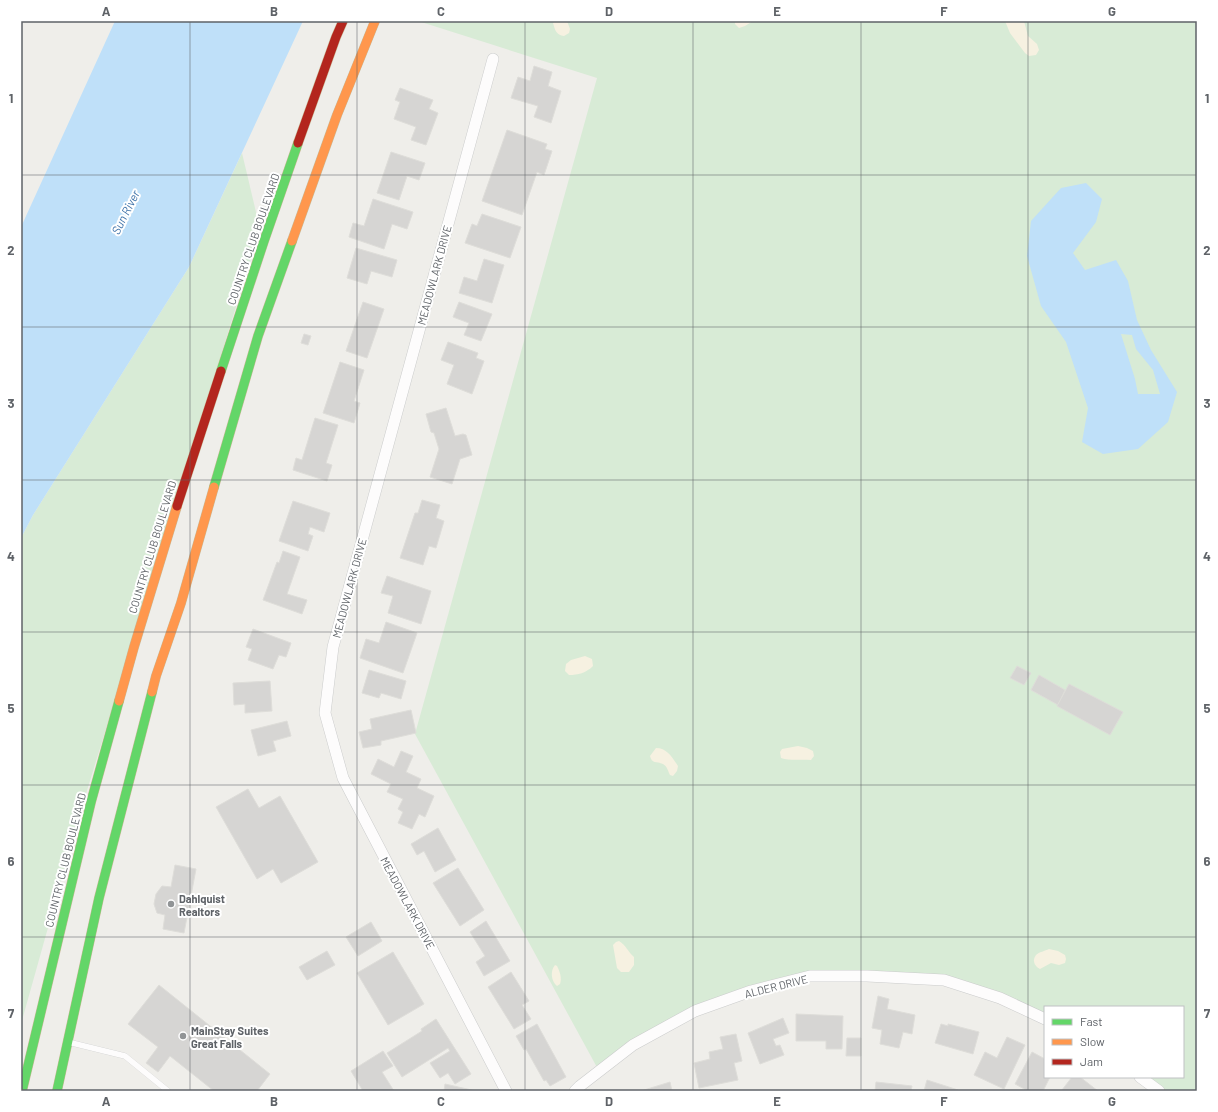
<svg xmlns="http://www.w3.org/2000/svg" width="1218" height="1112" viewBox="0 0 1218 1112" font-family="Barlow,sans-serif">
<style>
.green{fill:#d8ebd6}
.sand{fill:#f6f1e1}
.water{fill:#bfe0f9;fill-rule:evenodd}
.building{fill:#d6d5d3;stroke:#deddd9}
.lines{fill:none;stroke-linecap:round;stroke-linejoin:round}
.lane-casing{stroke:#cbcccc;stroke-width:6}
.street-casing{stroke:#cbcccc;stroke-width:12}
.fast-casing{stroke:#c8b996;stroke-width:10}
.slow-casing{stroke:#c8b996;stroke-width:10}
.jam-casing{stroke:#c8b996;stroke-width:10}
.lane{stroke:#fdfcfc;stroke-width:5.5}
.street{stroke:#fdfcfc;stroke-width:11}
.fast{stroke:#63d668;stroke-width:9}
.slow{stroke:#ff974d;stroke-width:9}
.jam{stroke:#b3261e;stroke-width:9}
.grid{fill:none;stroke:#5f6368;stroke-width:1;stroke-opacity:0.55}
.poi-dot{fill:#919496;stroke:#fff;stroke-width:1.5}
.labels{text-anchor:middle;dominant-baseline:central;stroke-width:4;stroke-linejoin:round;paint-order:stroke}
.street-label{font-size:11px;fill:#5f6368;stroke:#fff}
.poi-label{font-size:11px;font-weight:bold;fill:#5f6368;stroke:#fff;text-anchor:start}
.water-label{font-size:12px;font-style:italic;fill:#4174aa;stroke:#fff}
.neatline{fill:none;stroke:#5f6368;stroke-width:1.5}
.grid-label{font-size:13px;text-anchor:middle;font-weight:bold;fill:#5f6368}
</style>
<rect width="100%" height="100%" fill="#efeeea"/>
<!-- green -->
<g class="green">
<path d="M418 21H1197V1091H1159L1140 1077H1183V1007H1045V1019L944 980 811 976 695 1011 599 1071 415 734 597 78Z"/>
<path d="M242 153 260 229 81 810 21 1024V538L33 515 189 267Z"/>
</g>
<!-- sand -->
<g class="sand">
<path d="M555 21H567L570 29 569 33 564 36C556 35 555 30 553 23Z"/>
<path d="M735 21H753L745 26 739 28 735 24Z"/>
<path d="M1005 21H1024L1028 36 1037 44 1039 50 1036 55 1029 56 1025 53 1010 33Z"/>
<path d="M585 656 592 659 593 666C586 673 578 675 569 675L565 671 566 664 571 660Z"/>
<path d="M798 746 807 748 813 751 814 756 811 760C801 759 790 761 781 758L780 752 782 749Z"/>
<path d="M656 748C667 748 672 757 678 766L677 771 673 776 670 775C668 771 667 766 663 764 656 761 652 764 650 756Z"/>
<path d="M619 941C626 945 628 952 634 957V965L629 972H621L617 968 613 945 616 942Z"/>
<path d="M1049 949 1058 951 1065 955 1066 959 1065 963 1059 965 1051 963 1040 969C1034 966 1032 960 1036 955 1039 952 1045 951 1049 949Z"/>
<path d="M555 965 557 966C560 972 562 978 560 984L557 986C551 981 550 971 555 965Z"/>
</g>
<!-- water -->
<g class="water">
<path d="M115 21H303L189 267 33 515 21 538V227Z"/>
<path d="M1086 183 1102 199 1096 222 1073 253 1085 270 1116 260 1128 281 1137 320 1151 350 1177 392 1168 422 1138 449 1103 454 1082 442 1088 408 1066 342 1041 306 1027 256 1031 221 1061 188ZM1121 334 1132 335 1136 349 1153 370 1160 394H1138L1135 379Z"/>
</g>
<!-- building -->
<g class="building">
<path d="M534 66 552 72 548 86 561 91 551 123 534 117 538 106 511 98 518 77 530 81Z"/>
<path d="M400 88 433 100 429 109 438 113 426 145 411 140 416 127 394 119 400 102 395 100Z"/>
<path d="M507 130 547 144 545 149 552 151 544 175 537 172 522 215 482 201Z"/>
<path d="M391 152 425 163 419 180 407 176 399 200 377 193Z"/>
<path d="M373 199 413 212 407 229 392 224 384 249 349 237 353 223 364 226Z"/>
<path d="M482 214 521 227 510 258 465 243 472 224 477 226Z"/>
<path d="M356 248 397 260 392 277 371 271 367 284 347 278Z"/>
<path d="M484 259 504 265 492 303 459 293 464 277 477 281Z"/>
<path d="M363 302 384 309 367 358 346 351Z"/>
<path d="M459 302 492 314 481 341 464 335 469 323 453 317Z"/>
<path d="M304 334 311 336 308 345 301 343Z"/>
<path d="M448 342 478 353 476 358 484 361 472 394 447 384 454 365 441 360Z"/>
<path d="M340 362 364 370 354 401 360 403 354 423 323 413Z"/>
<path d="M446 408 455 436 463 434 466 435 472 455 460 459 452 484 430 477 439 449 434 433 431 432 426 414Z"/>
<path d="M315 418 338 425 326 463 332 465 327 481 293 470 296 458 302 460Z"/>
<path d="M422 500 440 505 436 518 444 521 436 548 429 546 423 565 400 558 415 513H418Z"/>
<path d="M293 501 330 513 324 532 310 527 308 534 313 536 308 551 279 541Z"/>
<path d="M283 551 300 557 287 594 307 600 302 614 263 600 277 562 279 563Z"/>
<path d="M387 576 431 591 421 624 388 613 393 596 381 593Z"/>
<path d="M386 622 417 633 403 673 360 658 366 639 379 643Z"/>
<path d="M253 629 291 643 286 657 279 655 273 669 248 660 252 649 246 647Z"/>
<path d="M1017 666 1031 673 1024 685 1010 678Z"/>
<path d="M369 670 406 681 401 699 381 693 379 698 362 693Z"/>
<path d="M1039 675 1065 690 1058 705 1031 690Z"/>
<path d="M270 681 272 711 245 713V704L234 705 233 683Z"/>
<path d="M1069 684 1123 712 1110 735 1057 706Z"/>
<path d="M411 710 416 733 381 741V745L363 748 359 732 372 729 370 719Z"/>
<path d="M287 721 291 736 273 741 276 751 258 756 251 730Z"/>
<path d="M401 751 413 756 406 772 421 779 417 788 434 796 425 817 419 814 412 829 398 823 403 812 398 809 403 799 387 792 391 784 371 774 378 759 394 767Z"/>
<path d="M248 789 259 808 280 796 318 862 281 883 273 869 257 879 216 807Z"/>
<path d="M438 828 456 860 435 872 424 851 417 855 411 844Z"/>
<path d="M175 865 196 869 184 933 163 929 165 915 157 913 154 904 156 894 162 886 171 887Z"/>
<path d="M458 868 484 910 460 926 433 883Z"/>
<path d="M486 921 510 961 484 976 476 962 485 956 470 932Z"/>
<path d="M371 922 382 941 358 956 346 937Z"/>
<path d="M327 951 335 965 307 980 299 967Z"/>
<path d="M393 952 424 1004 388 1025 357 973Z"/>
<path d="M511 972 529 1001 522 1005 531 1019 514 1029 488 987Z"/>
<path d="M159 985 270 1074 257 1091H214L170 1056 158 1072 146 1063 158 1047 128 1024Z"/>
<path d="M878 996 889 999 887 1009 915 1015 912 1034 903 1032 899 1048 880 1044 882 1030 872 1028Z"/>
<path d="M796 1014 843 1016 842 1049H826V1041H796Z"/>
<path d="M783 1018 789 1033 773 1039 776 1046 780 1045 784 1055 760 1064 748 1033Z"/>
<path d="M436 1019 471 1074 455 1084 448 1073 440 1078 430 1063 450 1051 448 1048 402 1077 387 1053 422 1031 421 1029Z"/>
<path d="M537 1024 566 1077 550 1086 546 1080 544 1081 526 1049 524 1050 516 1036Z"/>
<path d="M941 1024 948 1026V1024L979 1032 973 1054 935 1043Z"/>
<path d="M736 1034 742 1061 734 1063 738 1080 699 1088 694 1063 710 1059 709 1052 723 1049 720 1037Z"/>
<path d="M1007 1037 1025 1045 1004 1089 974 1075 985 1052 997 1058Z"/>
<path d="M847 1038H861V1056H846Z"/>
<path d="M383 1051 393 1066 382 1072 394 1091H363L351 1071Z"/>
<path d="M1032 1052 1045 1059V1077H1050L1043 1091H1028L1015 1084Z"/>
<path d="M1072 1077H1080L1098 1091H1064L1062 1090Z"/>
<path d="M927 1080 958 1090V1091H924Z"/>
<path d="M670 1082 672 1091H641Z"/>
<path d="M876 1082 912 1086 911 1091H875Z"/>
<path d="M445 1084 476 1091H444Z"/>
</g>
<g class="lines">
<!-- lane casing -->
<g class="lane-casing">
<path id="lane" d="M72 1043 125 1056 168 1091"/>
</g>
<!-- street casing -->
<g class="street-casing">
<g id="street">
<path d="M493 59 333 647 325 713 343 778 506 1091"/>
<path d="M1140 1077 1159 1091"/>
<path d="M575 1091 580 1086 633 1045 695 1011 751 991 810 976H867L944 980 1000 998 1045 1019"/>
</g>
</g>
<!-- fast casing -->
<g class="fast-casing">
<g id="fast">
<path d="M221 371 264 241 298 143"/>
<path d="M214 487 258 336 292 241"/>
<path d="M22 1091 91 802 119 701"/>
<path d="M57 1091 99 898 152 692"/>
</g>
</g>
<!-- slow casing -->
<g class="slow-casing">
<g id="slow">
<path d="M292 241 337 115 375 21"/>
<path d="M152 692 156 676 181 603 214 487"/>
<path d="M119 701 134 647 177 506"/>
</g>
</g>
<!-- jam casing -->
<g class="jam-casing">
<g id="jam">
<path d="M298 143 336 37 343 21"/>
<path d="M177 506 221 371"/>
</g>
</g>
<!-- lane -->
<use href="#lane" class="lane"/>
<!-- street -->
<use href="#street" class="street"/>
<!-- fast -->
<use href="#fast" class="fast"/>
<!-- slow -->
<use href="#slow" class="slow"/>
<!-- jam -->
<use href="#jam" class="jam"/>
</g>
<!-- grid -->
<path class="grid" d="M190 21V1091M357 21V1091M525 21V1091M693 21V1091M861 21V1091M1028 21V1091M21 175H1197M21 327H1197M21 480H1197M21 632H1197M21 785H1197M21 937H1197"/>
<!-- markers -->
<g class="poi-dot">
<circle cx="171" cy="904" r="4"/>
<circle cx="183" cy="1036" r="4"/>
</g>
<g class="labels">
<!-- street labels -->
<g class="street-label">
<text transform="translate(253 239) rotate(-71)">COUNTRY CLUB BOULEVARD</text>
<text transform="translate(434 275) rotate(-75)">MEADOWLARK DRIVE</text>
<text transform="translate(152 547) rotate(-73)">COUNTRY CLUB BOULEVARD</text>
<text transform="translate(349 588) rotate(-75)">MEADOWLARK DRIVE</text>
<text transform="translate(65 860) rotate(-76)">COUNTRY CLUB BOULEVARD</text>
<text transform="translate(408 903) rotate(62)">MEADOWLARK DRIVE</text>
<text transform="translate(776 986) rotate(-14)">ALDER DRIVE</text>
</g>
<!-- poi labels -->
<g class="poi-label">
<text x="179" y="898">Dahlquist<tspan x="179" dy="13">Realtors</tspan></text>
<text x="191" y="1030">MainStay Suites<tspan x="191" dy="13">Great Falls</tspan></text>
</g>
<!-- water labels -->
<g class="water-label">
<text transform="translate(125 212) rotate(-63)">Sun River</text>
</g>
</g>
<!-- border -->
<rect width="1218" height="1112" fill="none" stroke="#ffffff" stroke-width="44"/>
<!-- legend -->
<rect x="1044" y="1006" width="140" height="72" fill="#ffffff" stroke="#bfc1c3"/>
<rect x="1052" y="1019" width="20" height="6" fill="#63d668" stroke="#bfc1c3"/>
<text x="1080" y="1026" font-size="12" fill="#5f6368">Fast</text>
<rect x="1052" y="1039" width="20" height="6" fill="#ff974d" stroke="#bfc1c3"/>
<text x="1080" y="1046" font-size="12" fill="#5f6368">Slow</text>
<rect x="1052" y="1059" width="20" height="6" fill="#b3261e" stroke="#bfc1c3"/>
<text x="1080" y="1066" font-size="12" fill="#5f6368">Jam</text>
<rect x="22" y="22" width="1174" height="1068" class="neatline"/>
<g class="grid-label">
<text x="106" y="16">A</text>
<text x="274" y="16">B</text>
<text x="441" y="16">C</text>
<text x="609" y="16">D</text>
<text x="777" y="16">E</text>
<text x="944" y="16">F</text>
<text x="1112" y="16">G</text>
<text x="11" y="103">1</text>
<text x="1207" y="103">1</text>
<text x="11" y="255">2</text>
<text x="1207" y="255">2</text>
<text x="11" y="408">3</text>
<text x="1207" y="408">3</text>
<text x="11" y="561">4</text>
<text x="1207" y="561">4</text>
<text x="11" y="713">5</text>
<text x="1207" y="713">5</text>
<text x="11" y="866">6</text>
<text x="1207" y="866">6</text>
<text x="11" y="1018">7</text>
<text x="1207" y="1018">7</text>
<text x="106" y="1106">A</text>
<text x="274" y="1106">B</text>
<text x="441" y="1106">C</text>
<text x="609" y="1106">D</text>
<text x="777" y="1106">E</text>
<text x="944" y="1106">F</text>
<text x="1112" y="1106">G</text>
</g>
</svg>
